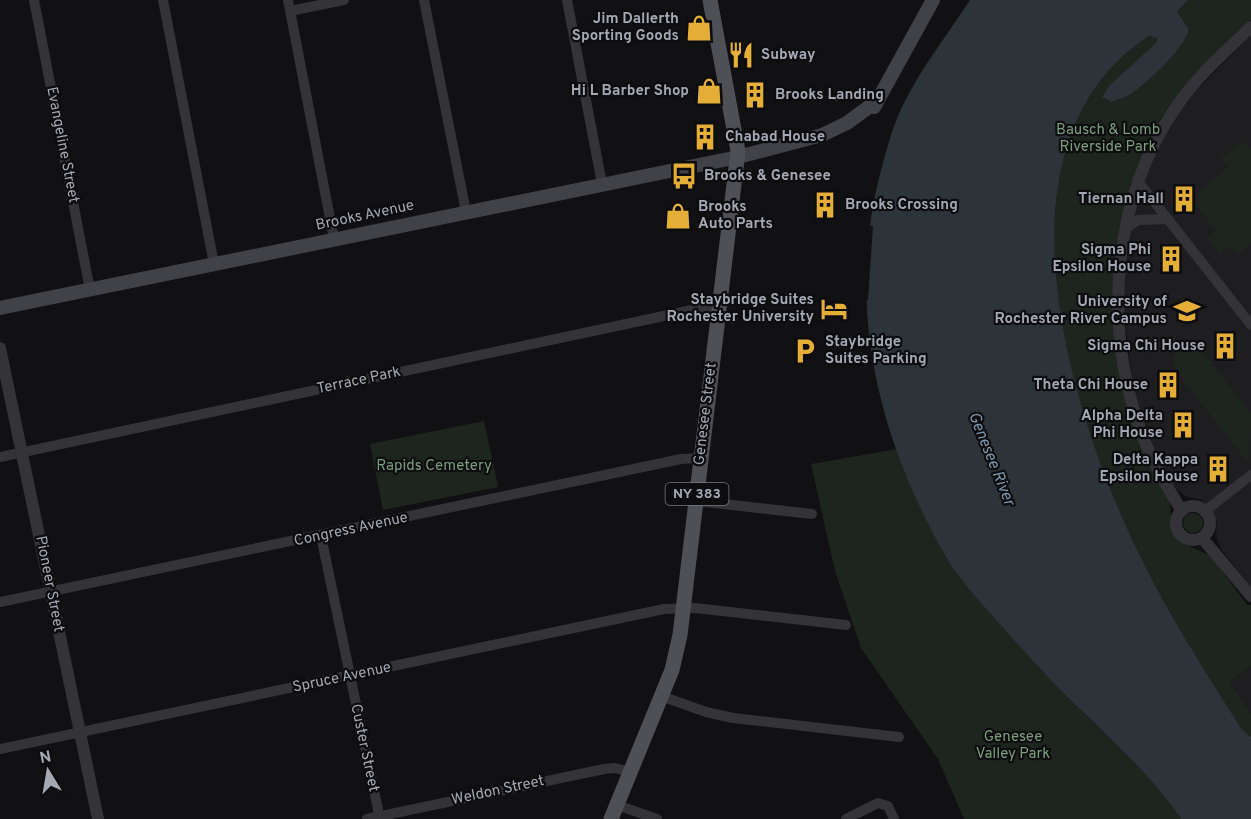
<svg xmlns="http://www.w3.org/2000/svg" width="1251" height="819" viewBox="0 0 1251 819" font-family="Overpass,sans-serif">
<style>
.built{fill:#1e1e20}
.green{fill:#1e251f}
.water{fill:#2c343a}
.pier{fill:#111113}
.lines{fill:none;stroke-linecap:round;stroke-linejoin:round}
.minor{stroke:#333338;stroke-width:10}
.tertiary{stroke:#333338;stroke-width:12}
.secondary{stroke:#414247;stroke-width:14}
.primary{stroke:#4f5056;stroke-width:15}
.labels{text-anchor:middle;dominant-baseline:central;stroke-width:4.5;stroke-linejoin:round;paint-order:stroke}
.shield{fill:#0d0c0e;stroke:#777982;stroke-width:1.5}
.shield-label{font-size:14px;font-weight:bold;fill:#a4a8b3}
.poi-label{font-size:15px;font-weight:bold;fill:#a4a8b3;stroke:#0d0c0e;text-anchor:end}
.park-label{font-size:15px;fill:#7c9d7e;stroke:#0d0c0e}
.street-label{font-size:15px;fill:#a4a8b3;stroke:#0d0c0e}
.water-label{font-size:16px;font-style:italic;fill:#7c95ac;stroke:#0d0c0e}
</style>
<rect width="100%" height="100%" fill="#111113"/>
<!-- built -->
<g class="built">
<path d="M1251 35V587L1221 549 1216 536 1217 522 1202 500 1185 496 1172 484 1146 430 1132 382 1123 302 1127 249 1138 197 1162 137 1190 97Z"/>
<path d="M1251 666V714L1230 682Z"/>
</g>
<!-- green -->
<g class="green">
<path d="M1188 0H1251V20L1205 64 1175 98 1159 121 1132 180 1117 240 1113 312 1117 347 1170 504 1172 532 1187 545 1211 556 1247 605H1251V666L1230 682 1251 714V737L1241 728C1200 663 1158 598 1127 528 1064 388 992 140 1149 36L1157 37 1156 43 1111 85 1103 98 1112 102C1119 99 1128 97 1134 92 1149 81 1186 47 1189 29L1177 12Z"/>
<path d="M1242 142 1251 150V244L1237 254 1231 246 1220 255 1207 238 1216 231 1195 203 1198 192 1229 167 1221 158Z"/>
<path d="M1191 345 1200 349 1251 413 1250 460H1246L1174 368V356L1182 347Z"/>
<path d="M484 421 498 487 383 510 370 444Z"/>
<path d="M898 449 910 483 947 559 1005 630 1066 696 1162 789 1181 819H964L938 759 861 648 835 571 811 464Z"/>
<circle cx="1193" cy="523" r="10"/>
</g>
<!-- water -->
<path class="water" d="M970 0H1188L1177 12 1189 29C1186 47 1149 81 1134 92 1128 97 1119 99 1112 102L1102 97 1110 85 1156 43 1157 38 1149 36C992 139 1064 388 1127 528 1158 598 1200 663 1241 728L1251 737V819H1181C1155 779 1119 748 1085 714 1057 688 1031 659 1006 631 987 609 960 581 946 557 880 441 847 314 878 182 885 156 891 129 903 105 921 68 948 34 970 0Z"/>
<!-- pier -->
<path class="pier" d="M867 225 873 226 868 300H864L862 284Z"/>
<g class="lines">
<!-- minor -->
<g class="minor">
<path d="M34 0 90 290"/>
<path d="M163 0 214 264"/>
<path d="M288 0 334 239"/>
<path d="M424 0 466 212"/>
<path d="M567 0 602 184"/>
<path d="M290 11 344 0"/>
<path d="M1137 180 1251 325"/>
<path d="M1125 229 1138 220 1168 219"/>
<path d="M0 457 706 307H718"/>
<path d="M696 501 812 514"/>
<path d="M1204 512 1251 475"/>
<path d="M321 536 380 819"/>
<path d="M0 602 681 459 701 458"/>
<path d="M661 696 706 712 733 718 899 737"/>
<path d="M0 749 664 609 695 608 846 625"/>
<path d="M617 805 657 819"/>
<path d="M367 819 604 769 615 768 630 772"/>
<path d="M846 819 878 803 888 806 894 819"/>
</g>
<!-- tertiary -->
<g class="tertiary">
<path d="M0 348 98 819"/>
<circle cx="1193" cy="523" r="17"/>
<path d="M1182 511C1165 484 1149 456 1139 426 1103 321 1113 199 1176 107 1196 77 1225 52 1251 27"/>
<path d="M1202 538 1251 596"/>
</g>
<!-- secondary -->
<g class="secondary">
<path d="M874 107 933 0"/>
<path d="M0 308 738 157 822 135 847 123 877 101"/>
</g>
<!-- primary -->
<path class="primary" d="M611 819 672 670 680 635 738 151 710 0"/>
</g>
<!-- icons -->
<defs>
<g id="shop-bare" transform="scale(2.07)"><path d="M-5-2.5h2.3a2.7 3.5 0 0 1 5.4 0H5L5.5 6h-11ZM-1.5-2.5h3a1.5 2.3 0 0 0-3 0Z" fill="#e5ae37" stroke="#0d0c0e" stroke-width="2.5" paint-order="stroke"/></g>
<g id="restaurant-bare" transform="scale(2.07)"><path d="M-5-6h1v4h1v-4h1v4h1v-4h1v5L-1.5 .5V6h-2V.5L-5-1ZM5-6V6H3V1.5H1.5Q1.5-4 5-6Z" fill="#e5ae37" stroke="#0d0c0e" stroke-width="2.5" paint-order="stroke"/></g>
<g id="building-bare" transform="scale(2.07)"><path d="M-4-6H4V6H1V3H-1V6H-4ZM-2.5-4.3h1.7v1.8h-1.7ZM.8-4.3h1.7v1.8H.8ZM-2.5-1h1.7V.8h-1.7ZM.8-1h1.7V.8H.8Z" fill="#e5ae37" stroke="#0d0c0e" stroke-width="2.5" paint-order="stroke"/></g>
<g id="bus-bare" transform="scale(2.07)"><path d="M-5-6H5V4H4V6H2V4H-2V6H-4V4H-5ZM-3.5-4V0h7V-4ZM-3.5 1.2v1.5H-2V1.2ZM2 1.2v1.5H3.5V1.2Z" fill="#e5ae37" stroke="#0d0c0e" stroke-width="2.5" paint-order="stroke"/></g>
<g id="hotel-bare" transform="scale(2.07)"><path d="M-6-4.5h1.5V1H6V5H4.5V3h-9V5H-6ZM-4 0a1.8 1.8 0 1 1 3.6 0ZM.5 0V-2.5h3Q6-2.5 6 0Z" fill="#e5ae37" stroke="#0d0c0e" stroke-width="2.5" paint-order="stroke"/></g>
<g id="university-bare" transform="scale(2.07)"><path d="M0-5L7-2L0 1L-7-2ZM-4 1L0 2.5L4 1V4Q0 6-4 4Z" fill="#e5ae37" stroke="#0d0c0e" stroke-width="2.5" paint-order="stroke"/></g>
<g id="parking-bare" transform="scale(2.07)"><path d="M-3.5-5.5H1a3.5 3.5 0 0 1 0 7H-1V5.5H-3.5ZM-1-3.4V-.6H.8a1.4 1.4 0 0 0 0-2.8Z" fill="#e5ae37" stroke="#0d0c0e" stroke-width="2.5" paint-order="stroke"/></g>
</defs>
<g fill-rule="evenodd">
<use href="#shop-bare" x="699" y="28"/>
<use href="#restaurant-bare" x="741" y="55"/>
<use href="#shop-bare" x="709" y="91"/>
<use href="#building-bare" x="755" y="95"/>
<use href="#building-bare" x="705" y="137"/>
<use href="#bus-bare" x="684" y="176"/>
<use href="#building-bare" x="1184" y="199"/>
<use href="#building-bare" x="825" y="205"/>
<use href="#shop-bare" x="678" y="216"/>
<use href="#building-bare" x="1171" y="259"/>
<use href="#hotel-bare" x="834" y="309"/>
<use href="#university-bare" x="1187" y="311"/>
<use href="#building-bare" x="1225" y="346"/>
<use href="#parking-bare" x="805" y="351"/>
<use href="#building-bare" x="1168" y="385"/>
<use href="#building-bare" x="1183" y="425"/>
<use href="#building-bare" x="1218" y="469"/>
</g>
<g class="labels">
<!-- shield labels -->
<rect class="shield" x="665.5" y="483" width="63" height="22" rx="4.5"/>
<g class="shield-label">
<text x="697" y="494">NY 383</text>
</g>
<!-- poi labels -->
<g class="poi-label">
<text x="679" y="19">Jim Dallerth<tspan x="679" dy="17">Sporting Goods</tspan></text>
<text x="761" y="55" text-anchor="start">Subway</text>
<text x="689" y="91">Hi L Barber Shop</text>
<text x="775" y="95" text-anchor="start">Brooks Landing</text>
<text x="725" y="137" text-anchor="start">Chabad House</text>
<text x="704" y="176" text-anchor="start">Brooks &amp; Genesee</text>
<text x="1164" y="199">Tiernan Hall</text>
<text x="845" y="205" text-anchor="start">Brooks Crossing</text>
<text x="698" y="207" text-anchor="start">Brooks<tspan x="698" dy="17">Auto Parts</tspan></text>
<text x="1151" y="250">Sigma Phi<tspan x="1151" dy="17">Epsilon House</tspan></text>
<text x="814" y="300">Staybridge Suites<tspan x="814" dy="17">Rochester University</tspan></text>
<text x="1167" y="302">University of<tspan x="1167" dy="17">Rochester River Campus</tspan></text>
<text x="825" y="342" text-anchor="start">Staybridge<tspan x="825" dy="17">Suites Parking</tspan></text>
<text x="1205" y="346">Sigma Chi House</text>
<text x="1148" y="385">Theta Chi House</text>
<text x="1163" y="416">Alpha Delta<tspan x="1163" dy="17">Phi House</tspan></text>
<text x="1198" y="460">Delta Kappa<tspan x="1198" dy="17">Epsilon House</tspan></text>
</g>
<!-- park labels -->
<g class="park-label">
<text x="1108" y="130">Bausch &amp; Lomb<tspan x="1108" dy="17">Riverside Park</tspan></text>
<text x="434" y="466">Rapids Cemetery</text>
<text x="1013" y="737">Genesee<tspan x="1013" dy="17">Valley Park</tspan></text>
</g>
<!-- street labels -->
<g class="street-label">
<text transform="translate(62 145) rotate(79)">Evangeline Street</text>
<text transform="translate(365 216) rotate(-12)">Brooks Avenue</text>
<text transform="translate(359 381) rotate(-12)">Terrace Park</text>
<text transform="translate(706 414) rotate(-83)">Genesee Street</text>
<text transform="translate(351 530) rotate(-12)">Congress Avenue</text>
<text transform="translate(49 584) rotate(79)">Pioneer Street</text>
<text transform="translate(342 678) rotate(-12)">Spruce Avenue</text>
<text transform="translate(364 748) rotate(78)">Custer Street</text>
<text transform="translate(498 791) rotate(-12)">Weldon Street</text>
</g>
<!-- water labels -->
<g class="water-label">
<text transform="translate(991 459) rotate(68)">Genesee River</text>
</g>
</g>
<!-- north arrow -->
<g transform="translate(48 771) rotate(349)" stroke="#0d0c0e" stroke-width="4.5" paint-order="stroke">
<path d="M0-4.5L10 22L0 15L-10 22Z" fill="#a4a8b3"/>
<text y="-9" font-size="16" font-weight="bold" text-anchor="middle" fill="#a4a8b3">N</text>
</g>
</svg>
